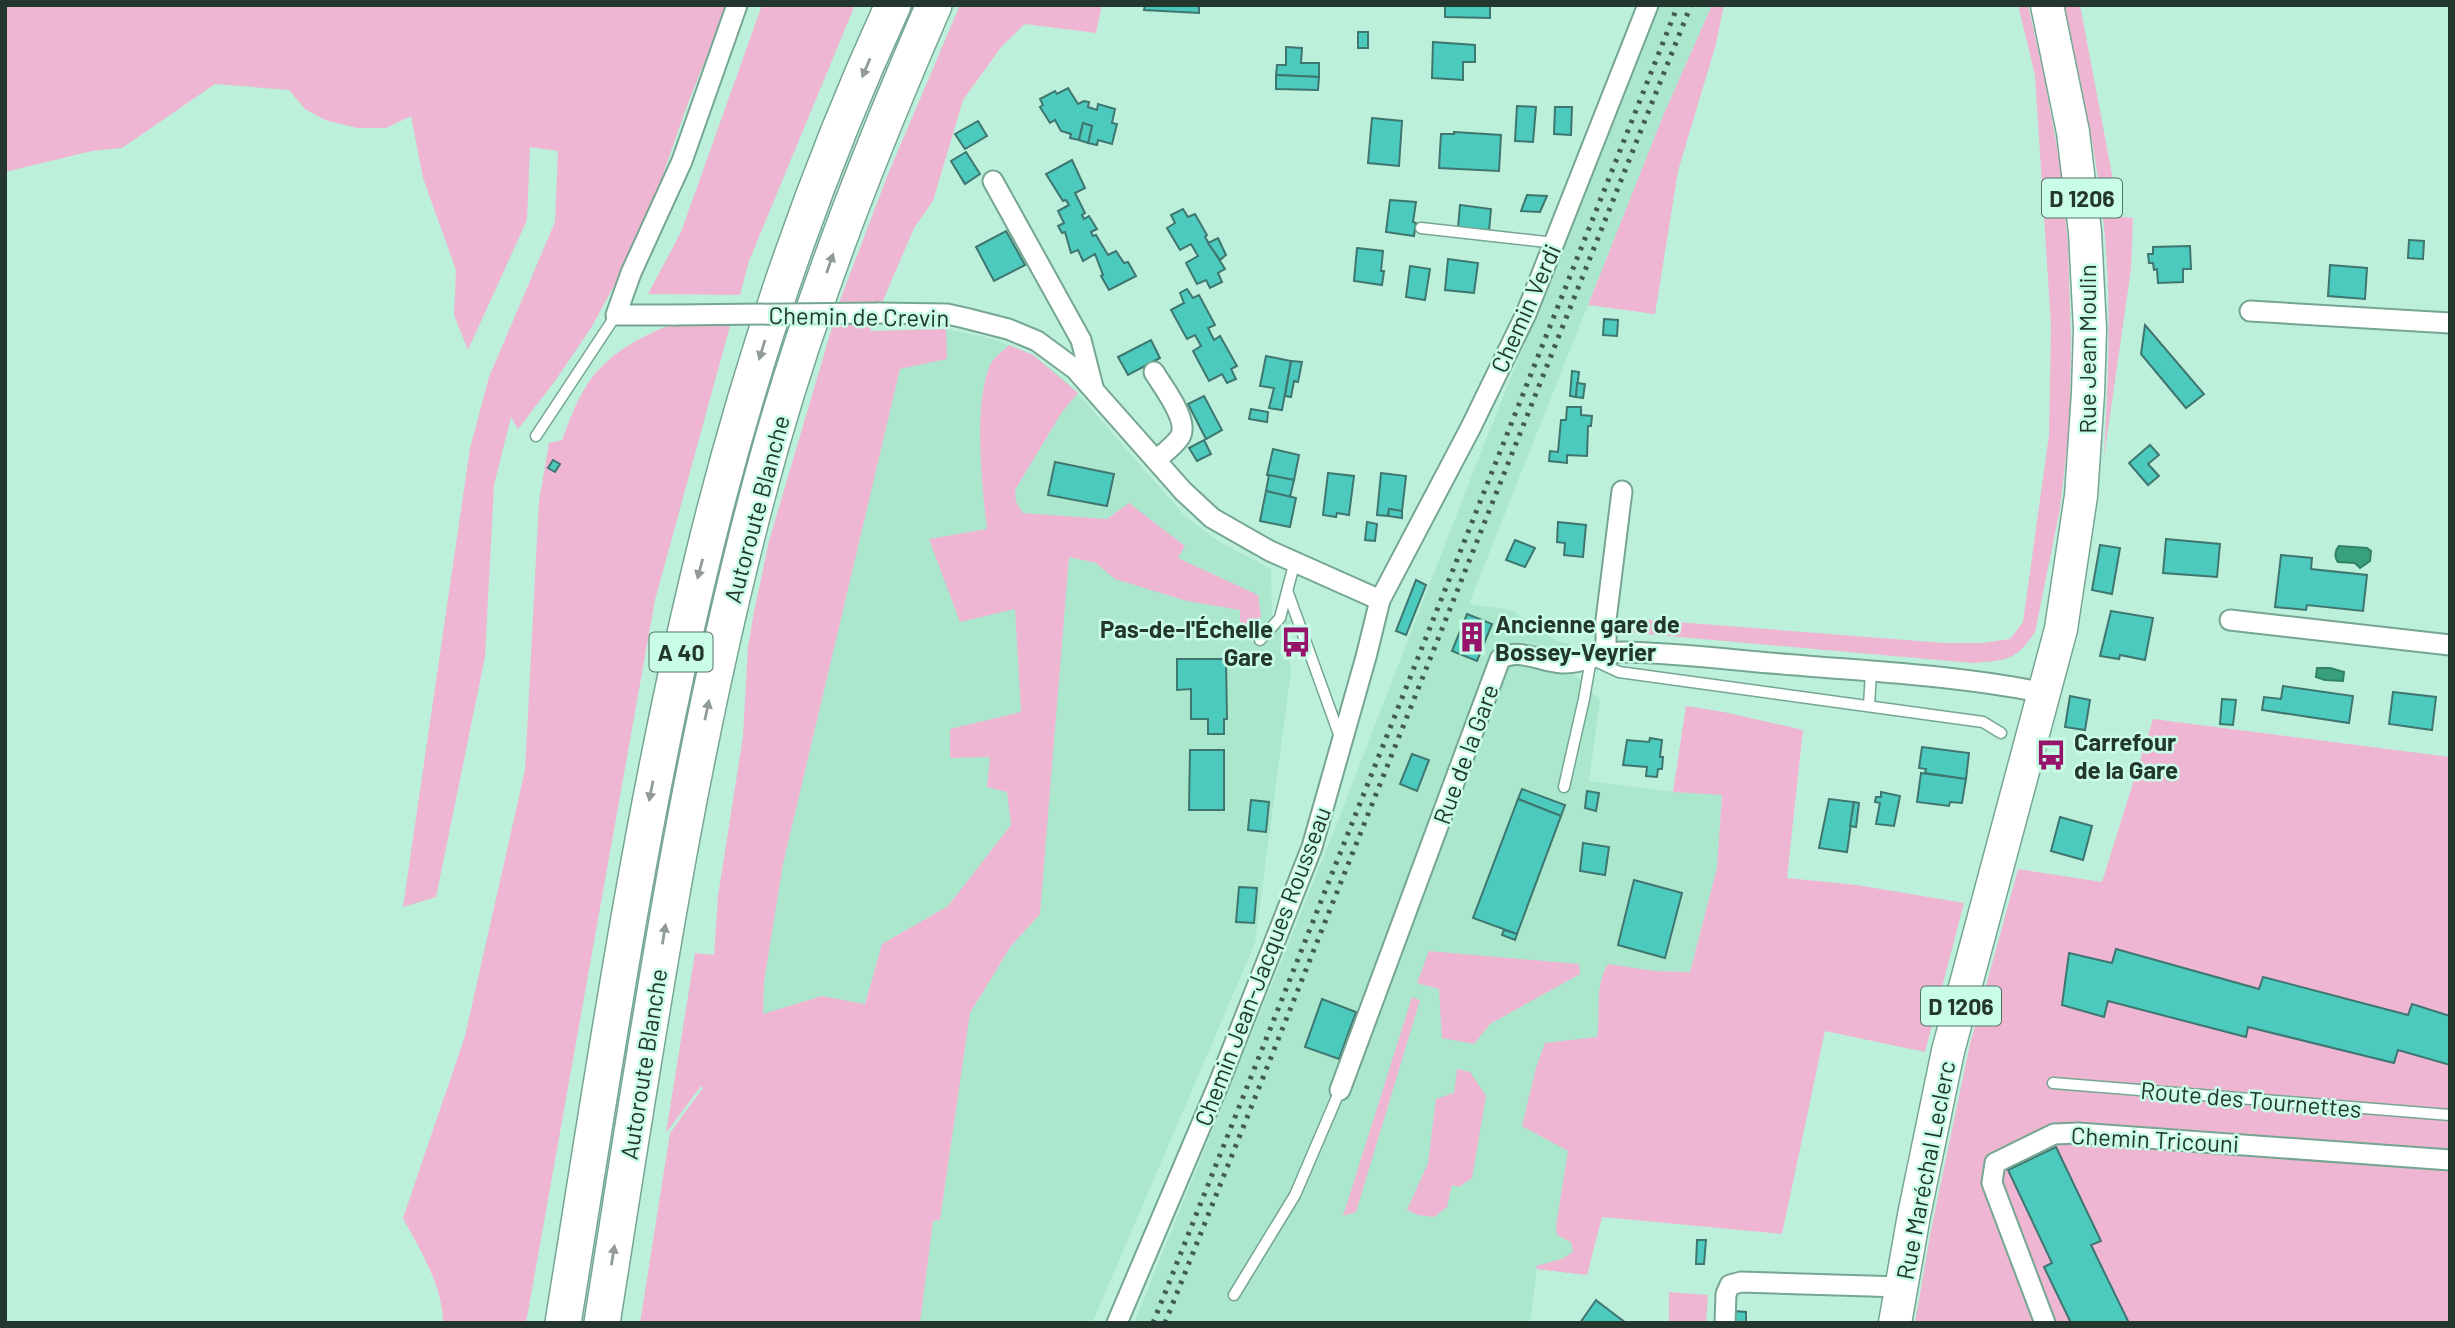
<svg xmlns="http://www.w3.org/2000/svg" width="2455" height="1328" viewBox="0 0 2455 1328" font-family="Barlow,sans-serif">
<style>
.built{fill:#abe7cd}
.green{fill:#efb6d3}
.water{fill:#38a07c;stroke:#328065;stroke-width:2}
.building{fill:#4dcabe;stroke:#3e7670;stroke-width:2}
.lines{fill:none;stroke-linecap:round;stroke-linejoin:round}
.lane-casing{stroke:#75a691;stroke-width:13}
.street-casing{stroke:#75a691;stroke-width:23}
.primary-casing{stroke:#75a691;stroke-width:35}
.highway-casing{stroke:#75a691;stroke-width:38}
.lane{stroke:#fff;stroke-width:10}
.street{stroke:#fff;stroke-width:19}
.primary{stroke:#fff;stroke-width:32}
.highway{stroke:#fff;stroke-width:35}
.rail{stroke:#425c51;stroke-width:5;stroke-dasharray:3.5 7;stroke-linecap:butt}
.street-bridge-casing{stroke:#75a691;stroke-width:23;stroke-linecap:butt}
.street-bridge{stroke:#fff;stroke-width:19}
.oneway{fill:#919b96}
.labels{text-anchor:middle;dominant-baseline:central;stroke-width:5;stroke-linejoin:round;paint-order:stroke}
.shield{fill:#cafde7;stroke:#557266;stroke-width:2}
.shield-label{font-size:23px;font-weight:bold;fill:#23372e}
.street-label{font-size:24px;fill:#23372e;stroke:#cafde7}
.poi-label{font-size:24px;font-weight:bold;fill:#23372e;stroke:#cafde7;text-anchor:start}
</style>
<rect width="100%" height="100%" fill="#bdf0da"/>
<!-- built -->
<g class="built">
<path d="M1660 5H1712L1663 116 1469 604 1511 610 1557 641 1571 644 1563 663 1600 700 1589 781 1673 792 1722 794 1717 868 1690 972 1655 971 1587 1275 1537 1269 1530 1323H1134L1330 841 1472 475Z"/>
<path d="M946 329 993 339 1033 355 1052 369 1071 386 1185 516 1218 541 1271 569 1272 615 1291 621 1288 652 1291 671 1255 943 1092 1323H920L933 1221 940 1219 970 1013 1011 946 1040 914 1012 826 948 906 882 944 865 1004 822 996 763 1015 764 982 783 864 900 368 946 359Z"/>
</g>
<!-- green -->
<g class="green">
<path d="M5 5H727L685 111 656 195 621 273 591 328 555 381 518 429 511 417 494 485 485 657 436 897 403 907 470 448 489 377 555 222 558 151 530 147 527 220 468 350 454 315 456 270 423 178 411 116 386 128H357L325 120 305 109 289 90 215 84 122 148 92 151 5 172Z"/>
<path d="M762 5H855L749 261 740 295 648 294 681 232Z"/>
<path d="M960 5H1102L1096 33 1025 24 1002 46 963 100 933 201 914 228 882 303H839L888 174Z"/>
<path d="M1712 5H1724L1716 44 1678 171 1655 314 1588 305 1663 116Z"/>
<path d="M2018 5H2028L2044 76 2060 164 2068 245 2071 340 2070 419 2060 509 2035 632C2015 662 2006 660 1972 663L1624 632 1625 618 1945 643H1982L2010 639 2023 622 2049 435 2051 326 2035 75Z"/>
<path d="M2064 5H2080L2120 217 2133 218 2131 269 2104 457C2108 381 2112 304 2104 227 2097 152 2080 79 2064 5Z"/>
<path d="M833 324 872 326 870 331 946 329 947 359 900 369 783 864 764 982 763 1014 822 996 865 1004 882 944 948 906 1011 825 1007 792 987 787 990 757 950 758V729L1021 712 1015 609 960 622 929 539 987 529C982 486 973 405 990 365 993 358 1003 351 1009 345L1033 355 1078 393 1062 412 1015 490 1016 502 1023 513 1107 519 1129 503 1185 546 1178 558 1258 595 1261 617 1249 625 1240 624V610L1187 601 1115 579 1096 563 1069 557 1040 914 1011 946 970 1013 940 1220 933 1221 920 1323H640L670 1133 703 1088 701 1086 666 1133 695 953 714 955 718 896 743 736 748 647 754 612 769 541Z"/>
<path d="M670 325 730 326 655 600 526 1323H443C443 1286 420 1250 403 1218L465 1036 525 770 539 501 549 443 562 440C569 422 576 401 587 385 607 354 638 338 670 325Z"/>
<path d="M1686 706 1724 712 1803 730 1787 878 1857 885 1964 903 1925 1052 1825 1031 1782 1234 1602 1217 1587 1275 1537 1269 1536 1266 1562 1259 1573 1252 1571 1242 1557 1235 1556 1226 1568 1151 1522 1126 1536 1068 1545 1043 1597 1037C1601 1012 1594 986 1608 964L1655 971 1690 972 1717 868 1722 795 1673 792Z"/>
<path d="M2153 719 2450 757V1323H1915L1931 1230 1970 1044 2018 869 2102 882Z"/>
<path d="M1429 951 1579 964 1580 974 1490 1024 1474 1044 1442 1038 1439 989 1417 983Z"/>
<path d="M1412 997 1420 1000 1356 1212 1343 1216Z"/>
<path d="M1457 1069 1470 1072 1486 1096 1472 1178 1459 1187 1452 1185 1447 1207 1434 1217 1418 1215 1407 1210 1428 1163 1436 1099 1454 1093Z"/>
<path d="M1669 1292 1708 1295 1706 1323H1669Z"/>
</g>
<!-- water -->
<g class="water">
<path d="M2339 546 2367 548 2371 551 2370 561 2360 568 2355 563 2338 562C2334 557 2335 550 2339 546Z"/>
<path d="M2317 668H2330L2344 672 2343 681 2325 680 2316 677Z"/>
</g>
<!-- building -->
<g class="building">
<path d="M1145 5H1199V13L1144 10Z"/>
<path d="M1445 5H1490V18L1445 17Z"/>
<rect x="1358" y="32" width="10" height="16"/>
<path d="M1433 42 1475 45V62H1463V80L1432 78Z"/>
<path d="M1286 47 1302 48 1301 63H1319V77L1276 75 1277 65H1286Z"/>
<path d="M1276 75 1319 77 1318 90 1276 89Z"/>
<path d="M1068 88 1078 104 1084 101 1089 102 1088 107 1097 110 1098 104 1115 109 1112 123 1117 124 1112 144 1098 140 1097 145 1088 143 1092 126 1083 123 1079 140 1070 138 1071 134 1061 131 1055 120 1050 123 1040 107 1043 105 1040 99 1055 91 1057 94Z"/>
<path d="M1517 106 1536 107 1533 142 1515 141Z"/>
<path d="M1555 107H1572L1571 135 1554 134Z"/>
<path d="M1372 118 1402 121 1399 166 1368 163Z"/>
<path d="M978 121 987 136 965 149 955 134Z"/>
<path d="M1083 123 1092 126 1088 143 1079 140Z"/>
<path d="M1454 132 1501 135 1499 171 1439 168 1441 134H1454Z"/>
<path d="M966 152 980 174 965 184 951 161Z"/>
<path d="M1072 160 1085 188 1075 193 1085 213 1082 215 1084 219 1089 216 1097 229 1091 232 1093 236 1096 235 1108 255 1116 251 1124 263 1128 262 1136 276 1109 290 1101 276 1103 275 1095 254 1083 261 1078 250 1071 253 1065 232 1062 233 1058 226 1064 223 1058 211 1069 205 1066 200 1063 201 1046 174Z"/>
<path d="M1527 195 1547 196 1540 212 1521 211Z"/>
<path d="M1390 200 1416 202 1413 222 1416 223 1414 236 1386 232Z"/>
<path d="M1460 205 1491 209 1489 231 1458 228Z"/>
<path d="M1183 209 1188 217 1195 214 1207 235 1205 237 1225 269 1218 273 1222 282 1210 288 1206 280 1197 284 1186 263 1198 256 1191 244 1180 250 1167 228 1175 223 1171 215Z"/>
<path d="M1006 231 1025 265 994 281 976 247Z"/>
<path d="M1218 238 1226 255 1220 260 1208 243Z"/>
<path d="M2409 240 2424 241 2423 259 2408 258Z"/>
<path d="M2190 246 2191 269H2183V282L2158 283 2157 269 2154 270 2153 263H2149L2148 254H2153V247Z"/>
<path d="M1357 248 1383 251 1381 271H1384L1382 285 1354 281Z"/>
<path d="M1448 259 1478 263 1474 293 1445 290Z"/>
<path d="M2330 265 2367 268 2365 299 2328 296Z"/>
<path d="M1410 266 1430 269 1425 300 1406 297Z"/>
<path d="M1187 289 1193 298 1199 295 1215 325 1208 328 1214 340 1220 336 1237 366 1231 369 1236 379 1227 383 1222 374 1209 381 1193 351 1201 346 1195 335 1187 339 1171 310 1184 303 1180 293Z"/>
<path d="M1604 319 1618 320 1617 336 1603 335Z"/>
<path d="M2145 325 2204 394 2186 408 2141 354Z"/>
<path d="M1151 340 1160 358 1128 375 1118 357Z"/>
<path d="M1266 356 1291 361 1282 410 1269 408 1274 388 1260 386Z"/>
<path d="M1291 361 1302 362 1298 382 1294 381 1291 397 1285 396Z"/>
<path d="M1572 371 1579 372 1576 397 1570 396Z"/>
<path d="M1577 383 1585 384 1583 398 1576 397Z"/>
<path d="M1204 396 1222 430 1206 439 1188 404Z"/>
<path d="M1567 407H1581V415L1592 416 1591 426H1588L1587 456 1567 455V463L1549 461 1550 451 1558 452 1561 420H1566Z"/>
<path d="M1251 409 1268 412 1267 422 1249 419Z"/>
<path d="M1204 440 1211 454 1197 461 1189 448Z"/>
<path d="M2150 445 2159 455 2148 464 2159 476 2148 485 2129 463Z"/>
<path d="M1273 449 1299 455 1294 480 1267 475Z"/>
<path d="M553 460 560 464 555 472 548 468Z"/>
<path d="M1055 462 1114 474 1107 506 1048 495Z"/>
<path d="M1328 473 1354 476 1349 515 1337 513 1336 517 1323 515Z"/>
<path d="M1381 473 1406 476 1402 511 1389 509 1388 516 1377 515Z"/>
<path d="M1269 475 1294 480 1290 497 1266 491Z"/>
<path d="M1266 491 1296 498 1290 527 1260 521Z"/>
<path d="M1389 509 1402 511V518L1388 516Z"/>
<path d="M1367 522 1377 524 1375 541 1365 540Z"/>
<path d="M1558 522 1586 525 1583 557 1564 555 1565 543 1557 542Z"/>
<path d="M2166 539 2220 544 2217 577 2163 573Z"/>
<path d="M1515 540 1535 548 1525 567 1506 560Z"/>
<path d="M2100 545 2120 548 2112 594 2092 590Z"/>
<path d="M2281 555 2312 558 2311 569 2367 575 2363 611 2307 605 2306 610 2275 607Z"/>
<path d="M1416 580 1426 585 1406 635 1396 631Z"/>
<path d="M2111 611 2153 618 2145 660 2120 655 2119 659 2100 656Z"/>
<path d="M1467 614 1492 624 1477 661 1452 651Z"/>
<path d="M1177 659H1226L1227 719H1224V734H1208V719H1191V689L1177 690Z"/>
<path d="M2283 686 2353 696 2349 723 2262 710 2264 697 2281 699Z"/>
<path d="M2393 692 2436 697 2432 730 2389 724Z"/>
<path d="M2070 696 2090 700 2085 730 2065 727Z"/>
<path d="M2222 699 2236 700 2233 725 2220 724Z"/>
<path d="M1650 738 1662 740 1660 757H1663L1662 769H1658L1657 777 1646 776 1647 767 1623 765 1627 740 1649 742Z"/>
<path d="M1922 747 1969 753 1966 779 1925 773 1926 769 1919 768Z"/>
<path d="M1190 750H1224V810H1189Z"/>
<path d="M1412 754 1429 760 1417 791 1400 784Z"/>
<path d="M1921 773 1966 779 1962 803 1950 802 1949 806 1917 802Z"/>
<path d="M1522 789 1565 805 1561 816 1518 799Z"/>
<path d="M1587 791 1599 793 1596 811 1585 808Z"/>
<path d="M1881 792 1900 796 1894 826 1876 824 1880 803 1875 802 1876 797H1881Z"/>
<path d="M1518 799 1561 816 1517 934 1473 918Z"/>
<path d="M1829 799 1854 802 1847 852 1819 848Z"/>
<path d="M1251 800 1269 802 1266 832 1248 830Z"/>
<path d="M1854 802 1859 803 1856 827 1850 826Z"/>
<path d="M2060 817 2092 826 2083 860 2051 851Z"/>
<path d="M1583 843 1609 847 1605 875 1580 871Z"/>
<path d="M1634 880 1682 893 1665 958 1618 945Z"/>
<path d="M1239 887 1257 888 1254 923 1236 922Z"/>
<path d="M1504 930 1517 934 1515 940 1502 935Z"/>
<path d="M2116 949 2259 989 2263 977 2408 1015 2412 1004 2450 1016V1065L2398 1050 2394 1063 2248 1027 2246 1037 2108 1001 2104 1017 2062 1005 2069 953 2112 963Z"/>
<path d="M1322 999 1356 1012 1339 1059 1305 1047Z"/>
<path d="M2056 1147 2101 1241 2091 1245 2129 1323H2071L2044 1267 2052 1263 2008 1170Z"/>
<path d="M1697 1240H1706L1704 1264H1696Z"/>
<path d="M1596 1300 1597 1301 1626 1323H1580Z"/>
<path d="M1734 1311 1746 1312V1323H1734Z"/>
</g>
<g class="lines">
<!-- lane casing -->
<g class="lane-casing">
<g id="lane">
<path d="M1421 228 1555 243"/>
<path d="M536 436 616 315"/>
<path d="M1288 593 1340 737"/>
<path d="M1260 640 1280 618 1295 561"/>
<path d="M1869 706 1871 671"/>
<path d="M1564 787 1584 699 1591 659 1619 672 1983 722 2001 733"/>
<path d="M2053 1083 2450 1115"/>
<path d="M1234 1295 1295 1195 1340 1090"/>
</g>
</g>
<!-- street casing -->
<g class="street-casing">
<g id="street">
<path d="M993 181 1081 340 1093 387"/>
<path d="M2250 311 2450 323"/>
<path d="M878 313 947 314 965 318 1008 329 1037 341 1075 369 1183 491 1212 518 1270 551 1380 600"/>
<path d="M675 315H616L631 273 682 161 737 5"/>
<path d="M1154 372C1162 386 1190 420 1180 437 1175 445 1164 453 1156 460"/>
<path d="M2230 620 2450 645"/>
<path d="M1606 654V620L1622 491"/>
<path d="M1340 1090 1500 659C1518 647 1541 662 1562 663 1583 664 1603 652 1624 652 1681 653 1739 661 1795 665 1878 672 1963 676 2045 693"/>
<path d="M1117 1323 1219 1083 1312 847 1366 657 1380 600 1471 427 1526 314 1648 5"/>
<path d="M1725 1323 1726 1294 1730 1285 1741 1282 1902 1287"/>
<path d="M2045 1323 1992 1183 1995 1163 2054 1134 2078 1133 2450 1160"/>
</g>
</g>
<!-- primary casing -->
<g class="primary-casing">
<path id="primary" d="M1895 1323 1914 1215 1948 1051 2061 629 2081 496 2088 393 2090 329 2085 232 2073 132 2047 5"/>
</g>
<!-- highway casing -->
<g class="highway-casing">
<g id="highway">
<path d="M563 1323C603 1075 639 826 697 582 743 386 809 188 893 5"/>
<path d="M602 1323C649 1027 691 730 772 442 815 292 872 148 934 5"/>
</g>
</g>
<!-- lane -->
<use href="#lane" class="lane"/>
<!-- street -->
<use href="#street" class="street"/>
<!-- primary -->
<use href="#primary" class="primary"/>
<!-- highway -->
<use href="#highway" class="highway"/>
<!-- rail -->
<g class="rail">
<path d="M1153 1323 1678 5"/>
<path d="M1165 1323 1691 5"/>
</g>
<!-- street-bridge casing -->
<g class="street-bridge-casing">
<path id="street-bridge" d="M675 315 878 313"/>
</g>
<!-- street-bridge -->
<use href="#street-bridge" class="street-bridge"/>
</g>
<!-- one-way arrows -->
<defs><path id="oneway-solid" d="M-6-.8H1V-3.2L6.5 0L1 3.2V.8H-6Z" transform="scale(1.75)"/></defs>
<g class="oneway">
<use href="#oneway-solid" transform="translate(866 68) rotate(113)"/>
<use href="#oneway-solid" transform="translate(830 263) rotate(-71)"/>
<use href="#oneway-solid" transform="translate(762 350) rotate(107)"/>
<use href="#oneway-solid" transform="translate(700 569) rotate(105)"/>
<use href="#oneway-solid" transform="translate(707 710) rotate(-78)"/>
<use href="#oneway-solid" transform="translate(651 791) rotate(101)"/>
<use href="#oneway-solid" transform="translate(664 934) rotate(-81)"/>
<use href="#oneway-solid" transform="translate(613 1255) rotate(-81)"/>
</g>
<!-- icons -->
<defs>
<g id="building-bare" transform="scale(2.415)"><path d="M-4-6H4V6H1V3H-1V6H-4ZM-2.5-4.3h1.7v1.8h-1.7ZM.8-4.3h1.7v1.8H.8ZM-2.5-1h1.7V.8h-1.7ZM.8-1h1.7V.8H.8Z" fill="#96136a" stroke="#cafde7" stroke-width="2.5" paint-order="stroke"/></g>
<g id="bus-bare" transform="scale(2.415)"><path d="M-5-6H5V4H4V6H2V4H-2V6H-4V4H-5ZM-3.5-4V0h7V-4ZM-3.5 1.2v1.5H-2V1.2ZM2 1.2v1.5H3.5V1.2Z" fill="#96136a" stroke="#cafde7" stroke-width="2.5" paint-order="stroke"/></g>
</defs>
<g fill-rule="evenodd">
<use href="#building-bare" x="1472" y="637"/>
<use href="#bus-bare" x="1296" y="642"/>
<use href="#bus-bare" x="2051" y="755"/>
</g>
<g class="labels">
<!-- shield labels -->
<g class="shield">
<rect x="2042" y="178.5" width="80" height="39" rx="5"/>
<rect x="649.5" y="632.5" width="63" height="39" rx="5"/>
<rect x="1921" y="986.5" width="80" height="39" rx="5"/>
</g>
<g class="shield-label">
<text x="2082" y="198">D 1206</text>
<text x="681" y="652">A 40</text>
<text x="1961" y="1006">D 1206</text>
</g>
<!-- street labels -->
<g class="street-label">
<text transform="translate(1525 308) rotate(-66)">Chemin Verdi</text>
<text transform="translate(859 316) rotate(1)">Chemin de Crevin</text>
<text transform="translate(2086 349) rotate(-90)">Rue Jean Moulin</text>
<text transform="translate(756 509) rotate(-75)">Autoroute Blanche</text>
<text transform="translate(1465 754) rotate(-70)">Rue de la Gare</text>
<text transform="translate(1262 966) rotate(-69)">Chemin Jean-Jacques Rousseau</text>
<text transform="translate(643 1064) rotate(-81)">Autoroute Blanche</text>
<text transform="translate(2251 1099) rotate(5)">Route des Tournettes</text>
<text transform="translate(2155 1139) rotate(3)">Chemin Tricouni</text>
<text transform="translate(1925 1170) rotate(-79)">Rue Maréchal Leclerc</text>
</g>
<!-- poi labels -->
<g class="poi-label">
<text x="1495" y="623">Ancienne gare de<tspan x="1495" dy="28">Bossey-Veyrier</tspan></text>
<text x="1273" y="628" text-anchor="end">Pas-de-l'Échelle<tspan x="1273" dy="28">Gare</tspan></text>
<text x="2074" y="741">Carrefour<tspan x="2074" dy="28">de la Gare</tspan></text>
</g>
</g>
<!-- border -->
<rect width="2455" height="1328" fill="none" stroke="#23372e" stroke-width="14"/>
</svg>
